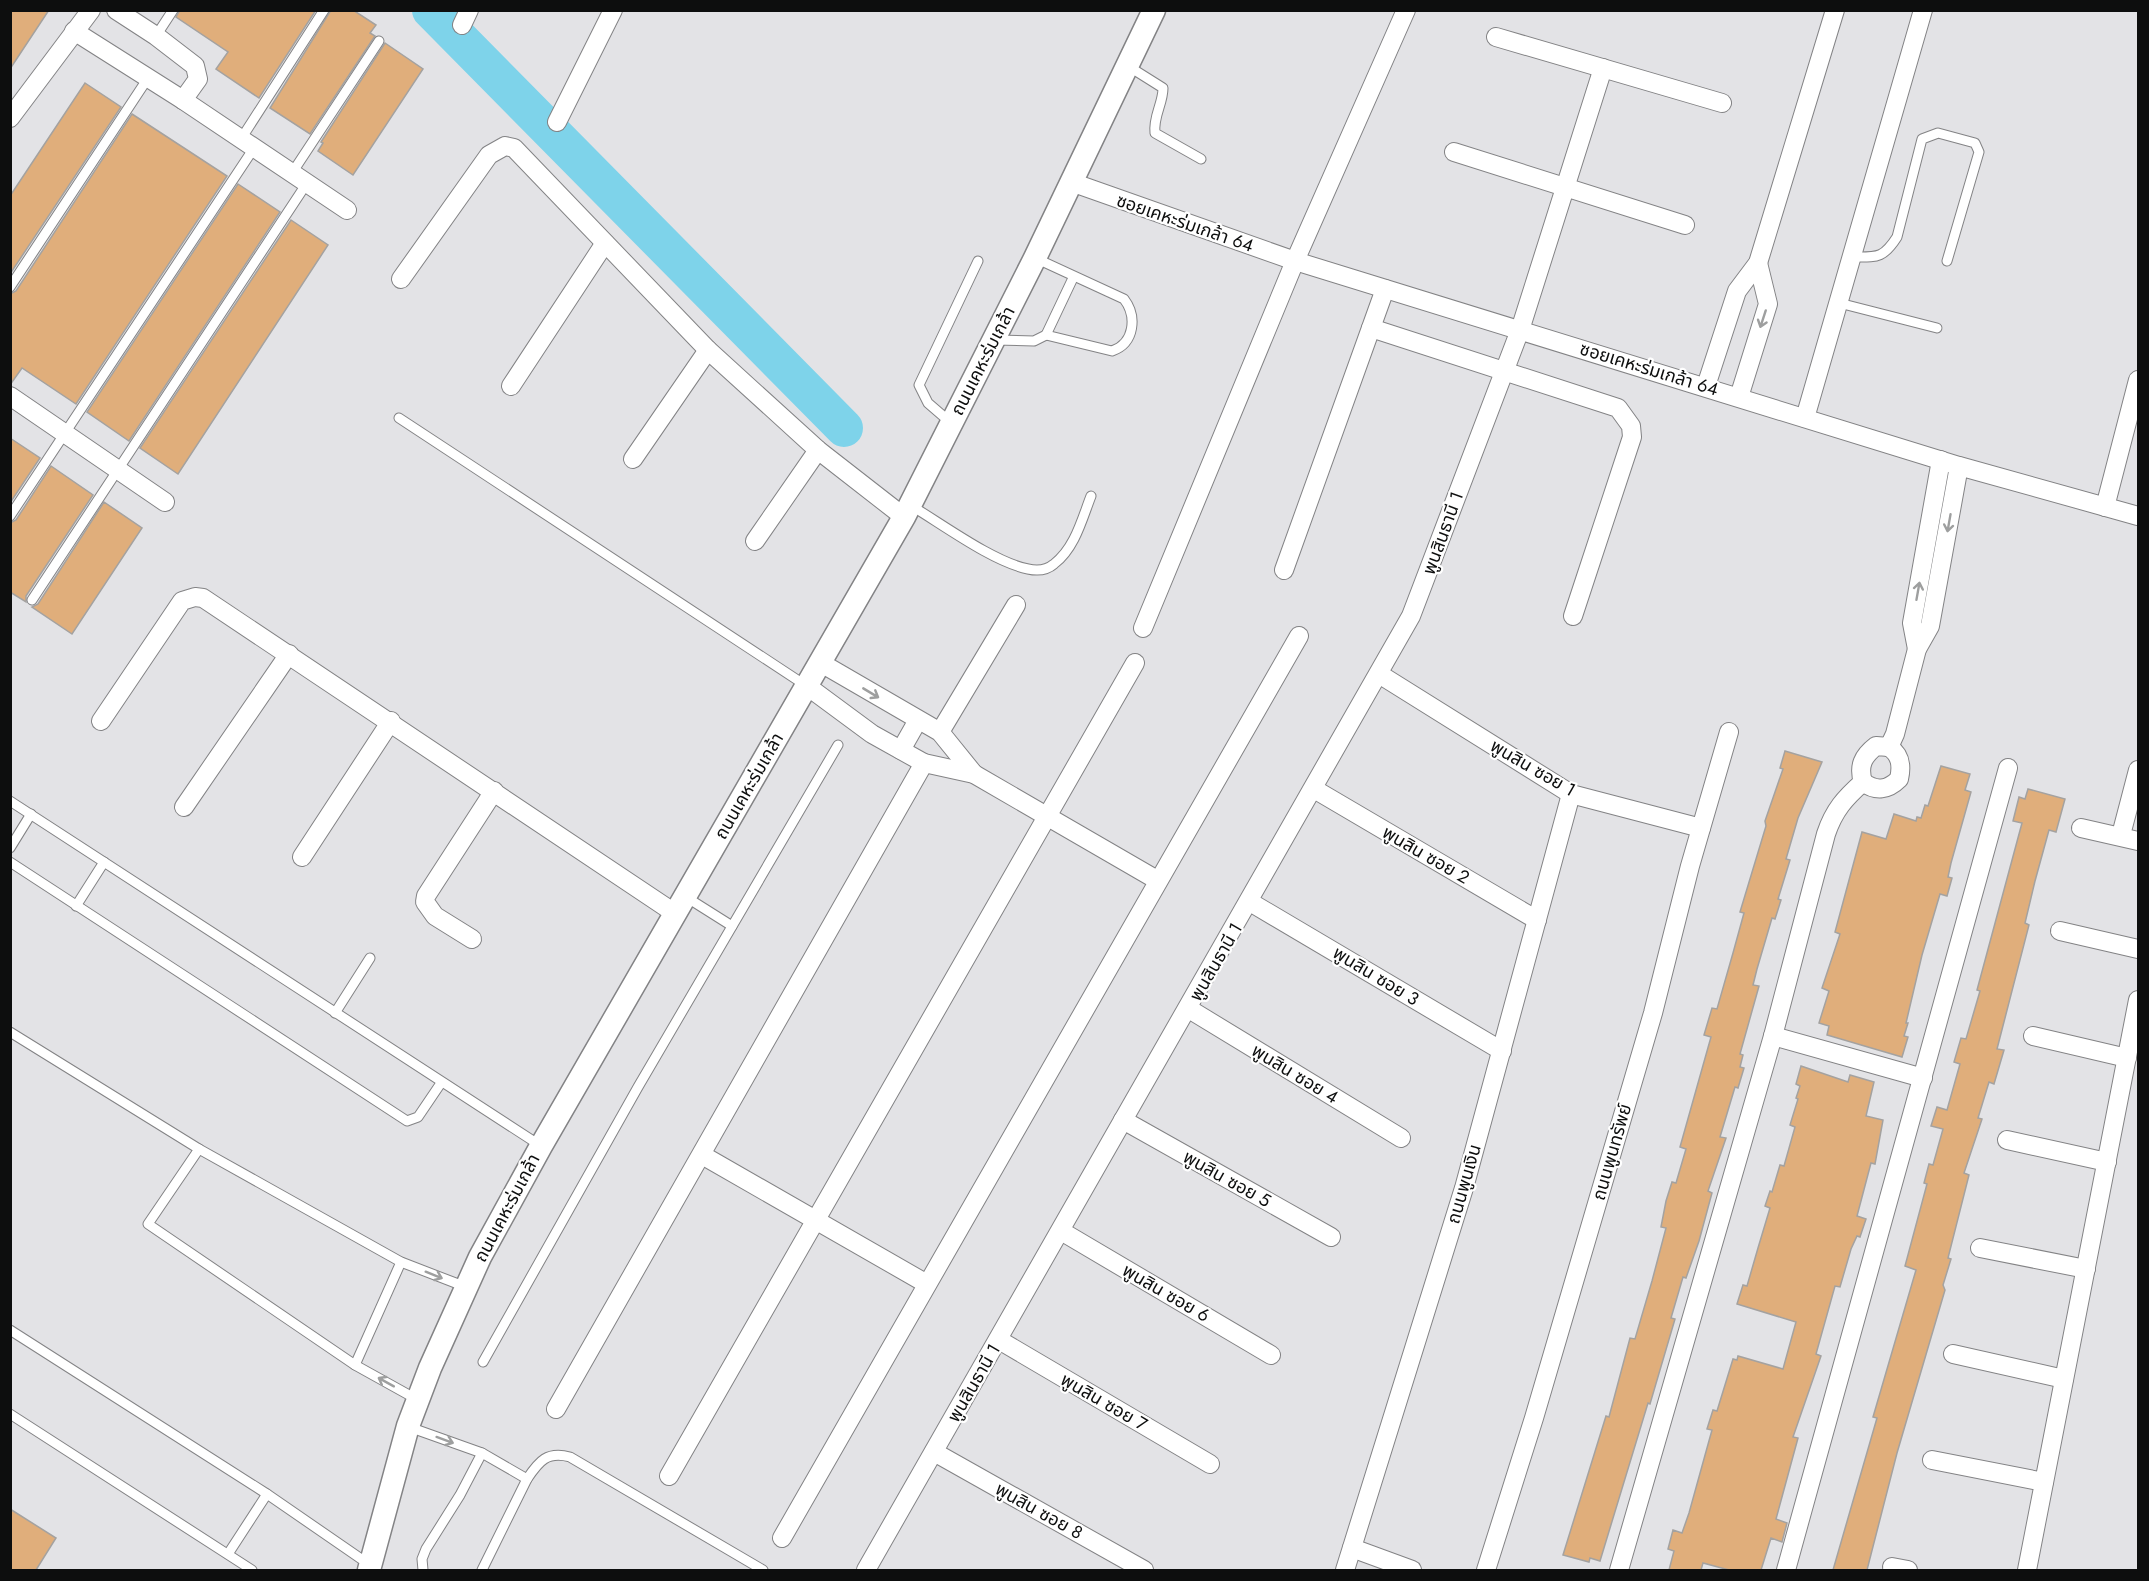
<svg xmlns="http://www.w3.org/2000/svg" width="2149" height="1581" viewBox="0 0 2149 1581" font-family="Jost,'Noto Sans Thai',sans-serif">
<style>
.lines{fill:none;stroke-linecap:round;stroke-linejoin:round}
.river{stroke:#7ed3ea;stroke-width:38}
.building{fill:#e0ae7b;stroke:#a4a2a0;stroke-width:1.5}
.service-casing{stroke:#838385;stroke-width:11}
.minor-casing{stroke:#838385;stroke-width:20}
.tertiary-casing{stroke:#838385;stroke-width:25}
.service{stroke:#fff;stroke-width:9}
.minor{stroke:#fff;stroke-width:18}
.tertiary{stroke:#fff;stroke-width:22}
.oneway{stroke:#9e9f9f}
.labels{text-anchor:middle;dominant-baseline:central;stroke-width:4.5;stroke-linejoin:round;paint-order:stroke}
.street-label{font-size:18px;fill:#0d0e0e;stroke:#fff}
</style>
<rect width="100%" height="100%" fill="#e3e3e6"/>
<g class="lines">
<!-- river -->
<path class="river" d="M431 10 844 428"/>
</g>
<!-- building -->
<g class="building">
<path d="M10 10H49L10 69Z"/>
<path d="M180 10H316L259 98 216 69 228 52 176 17Z"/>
<path d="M331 10H353L376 25 370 33 375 36 310 134 270 108Z"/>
<path d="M385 43 423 69 353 175 318 151 323 143 321 142Z"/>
<path d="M85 83 121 107 10 274V196Z"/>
<path d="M132 114 227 176 76 404 22 368 10 385V294L16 291Z"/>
<path d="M238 184 280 212 129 441 87 412Z"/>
<path d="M291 220 328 245 178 474 140 448Z"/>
<path d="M10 438 40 458 10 503Z"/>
<path d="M51 466 93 495 26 596V602L10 592V523L16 520Z"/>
<path d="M104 502 142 528 72 634 32 607 38 604Z"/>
<path d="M1785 751 1822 762 1798 818 1786 859 1790 860 1778 899 1781 900 1775 919 1772 918 1757 969 1753 985 1759 986 1740 1054 1743 1055 1740 1067 1744 1068 1738 1088 1735 1087 1720 1137 1726 1138 1708 1191 1712 1193 1699 1241 1686 1278 1683 1277 1671 1318 1675 1319 1650 1404 1648 1403 1600 1561 1590 1558 1589 1562 1563 1555 1606 1416 1609 1417 1630 1338 1635 1339 1652 1281 1666 1228 1661 1227 1666 1201 1672 1182 1676 1183 1686 1149 1680 1147 1711 1037 1704 1035 1712 1008 1717 1009 1733 953 1744 913 1740 912 1766 826 1765 821 1783 769 1780 768Z"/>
<path d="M1941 766 1970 774 1965 790 1971 792 1951 863 1948 877 1952 878 1947 896 1940 894 1922 955 1906 1023H1908L1904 1036 1908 1037 1902 1057 1827 1035 1829 1026 1819 1023 1829 991 1822 988 1840 934 1835 932 1862 832 1886 839 1894 814 1916 821 1917 817 1921 818 1925 805 1928 806Z"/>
<path d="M2028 789 2065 799 2056 832 2049 830 2035 881 2025 923 2029 925 1997 1049 2004 1050 1994 1084 1989 1082 1978 1118 1982 1119 1964 1173 1969 1175 1948 1258 1951 1259 1943 1285 1945 1290 1897 1453 1867 1570H1833L1877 1418 1873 1417 1916 1270 1905 1266 1927 1184 1924 1183 1929 1164 1933 1165 1943 1129 1931 1126 1937 1107 1947 1110 1960 1064 1954 1062 1961 1038 1966 1039 1980 991 1977 990 2022 823 2013 821 2019 797 2025 799Z"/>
<path d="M1801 1066 1848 1082 1850 1075 1874 1082 1866 1116 1883 1120 1875 1164 1871 1163 1857 1216 1866 1219 1860 1237 1857 1236 1851 1249 1840 1287 1835 1286 1816 1354 1821 1356 1793 1437 1798 1438 1776 1519 1787 1523 1782 1542 1771 1538 1761 1570H1729L1703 1563 1701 1570H1669L1674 1551 1668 1549 1673 1530 1682 1533 1689 1513 1712 1430 1707 1429 1713 1410 1717 1411 1733 1359 1737 1360 1738 1356 1783 1369 1796 1322 1737 1304 1743 1285 1747 1286 1758 1248 1770 1208 1765 1206 1770 1191 1772 1192 1780 1165 1784 1166 1795 1127 1790 1125 1798 1099 1796 1098 1800 1086 1796 1084Z"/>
<path d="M10 1509 56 1538 36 1570H10Z"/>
</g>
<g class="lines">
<!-- service casing -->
<g class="service-casing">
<g id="service">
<path d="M156 36 173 10"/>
<path d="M1128 66 1163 88C1163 104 1153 116 1155 133L1201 159"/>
<path d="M241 139 324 10"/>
<path d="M292 173 379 41"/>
<path d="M1852 257C1877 257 1883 259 1897 237L1922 139 1938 133 1975 143 1979 152 1947 261"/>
<path d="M10 287 148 78"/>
<path d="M1839 303 1937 328"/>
<path d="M1046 335 1073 278"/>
<path d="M995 340 1034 341 1046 335 1112 351C1135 343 1137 316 1124 299L1035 258"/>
<path d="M399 418 805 685"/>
<path d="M950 422 928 403 919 385 978 261"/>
<path d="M910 505C942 524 993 562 1028 569 1037 571 1047 570 1054 564 1075 548 1082 519 1091 496"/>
<path d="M10 516 254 148"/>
<path d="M32 600 307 183"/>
<path d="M10 801 541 1146"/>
<path d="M10 848 31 814"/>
<path d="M10 862 407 1121 418 1117 441 1083"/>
<path d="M686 897 732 926"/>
<path d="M76 906 104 862"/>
<path d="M335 1013 370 958"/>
<path d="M10 1032 199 1149"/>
<path d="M10 1330 267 1494 370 1565"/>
<path d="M483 1362 638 1087 838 745"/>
<path d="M355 1365 401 1262"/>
<path d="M418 1400 355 1365 148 1224 199 1149 401 1262 466 1287"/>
<path d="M10 1414 252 1570"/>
<path d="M409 1427 482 1453 527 1479 482 1570"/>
<path d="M527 1479C539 1461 547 1451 570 1457L763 1570"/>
<path d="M228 1554 267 1494"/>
<path d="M423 1570 422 1559 426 1549 460 1495 482 1453"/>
</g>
</g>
<!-- minor casing -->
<g class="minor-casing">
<g id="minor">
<path d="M116 10 156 36 195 66 198 79 183 100"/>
<path d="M462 25 469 10"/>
<path d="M74 31 183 100 347 210"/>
<path d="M1496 37 1722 103"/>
<path d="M10 118 91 10"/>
<path d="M557 122 613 10"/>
<path d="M1454 152 1685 225"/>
<path d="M1071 182 1295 261 1959 466 2138 516"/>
<path d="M401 279 489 155 505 146 514 148 708 350"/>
<path d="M1371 328 1618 408 1631 426 1632 437 1573 616"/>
<path d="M511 386 605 243"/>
<path d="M1706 386 1737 291 1758 263 1835 10"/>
<path d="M10 396 165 502"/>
<path d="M1739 397 1768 304 1758 263"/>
<path d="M1805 418 1923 10"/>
<path d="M633 459 708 350 818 450 904 517"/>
<path d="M2105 507 2138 380"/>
<path d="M755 541 818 450"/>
<path d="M1284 570 1385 289"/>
<path d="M1143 628 1295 261 1406 10"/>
<path d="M1917 649 1912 623 1941 460"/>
<path d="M821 663 940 732 974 774"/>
<path d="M1379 674 1571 794 1701 828"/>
<path d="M807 686 872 734 924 763 974 774 1157 880"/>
<path d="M101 721 182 601 195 597 203 598 676 914"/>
<path d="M940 732 1016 605"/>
<path d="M901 750 918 720"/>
<path d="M1863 782C1876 792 1888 790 1899 779 1902 766 1901 755 1889 747"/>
<path d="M1314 789 1537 920"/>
<path d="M184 807 289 654"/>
<path d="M2081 828 2138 841"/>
<path d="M2121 835 2138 770"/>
<path d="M302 857 391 721"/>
<path d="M1250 902 1502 1051"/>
<path d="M2060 931 2138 949"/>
<path d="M472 939 435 916 425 902 426 896 494 791"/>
<path d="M1189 1009 1401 1138"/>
<path d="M1773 1036 1923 1078"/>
<path d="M2033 1036 2127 1058"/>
<path d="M1123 1120 1331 1237"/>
<path d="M2007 1140 2107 1162"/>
<path d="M702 1155 927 1284"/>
<path d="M1061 1231 1271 1355"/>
<path d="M1980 1248 2086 1269"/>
<path d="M999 1340 1210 1464"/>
<path d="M1953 1354 2064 1379"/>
<path d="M556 1409 924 763"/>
<path d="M934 1452 1144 1570"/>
<path d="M1932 1460 2044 1482"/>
<path d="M669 1476 1135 663"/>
<path d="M782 1538 1299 636"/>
<path d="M1352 1548 1412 1570"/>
<path d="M1892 1567 1908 1570"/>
<path d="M866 1570 1411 616 1520 330 1603 68"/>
<path d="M1345 1570 1464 1188 1571 794"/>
<path d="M1486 1570 1534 1418 1653 1013 1690 866 1729 732"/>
<path d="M1619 1570 1773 1036 1826 834C1834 810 1845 798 1863 782 1858 766 1863 756 1876 746L1889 747 1895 734 1917 649 1930 626 1959 466"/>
<path d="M1786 1570 2008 768"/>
<path d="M2027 1570 2138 1000"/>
</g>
</g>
<!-- tertiary casing -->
<g class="tertiary-casing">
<path id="tertiary" d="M369 1570 408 1426 430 1368 480 1257 541 1146 904 517 1035 258 1154 10"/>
</g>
<!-- service -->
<use href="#service" class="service"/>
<!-- minor -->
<use href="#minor" class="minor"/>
<!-- tertiary -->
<use href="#tertiary" class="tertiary"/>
</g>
<!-- one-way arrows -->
<defs><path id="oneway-shaft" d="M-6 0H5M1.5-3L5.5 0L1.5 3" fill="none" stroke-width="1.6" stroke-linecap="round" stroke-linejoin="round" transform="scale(1.5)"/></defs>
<g class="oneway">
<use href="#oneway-shaft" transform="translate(1763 319) rotate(108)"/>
<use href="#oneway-shaft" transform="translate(1949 523) rotate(100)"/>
<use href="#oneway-shaft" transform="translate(1918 591) rotate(-80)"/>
<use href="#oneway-shaft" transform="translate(871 693) rotate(31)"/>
<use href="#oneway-shaft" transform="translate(434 1275) rotate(22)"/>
<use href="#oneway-shaft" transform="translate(386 1382) rotate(-151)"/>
<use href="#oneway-shaft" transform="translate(445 1440) rotate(20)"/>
</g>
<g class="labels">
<!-- street labels -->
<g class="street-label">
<text transform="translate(1185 223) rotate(19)">ซอยเคหะร่มเกล้า 64</text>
<text transform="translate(983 361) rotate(-63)">ถนนเคหะร่มเกล้า</text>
<text transform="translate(1649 369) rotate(17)">ซอยเคหะร่มเกล้า 64</text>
<text transform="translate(1443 533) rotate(-70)">พูนสินธานี 1</text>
<text transform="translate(1533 768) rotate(30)">พูนสิน ซอย 1</text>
<text transform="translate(749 786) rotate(-60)">ถนนเคหะร่มเกล้า</text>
<text transform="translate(1426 855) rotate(30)">พูนสิน ซอย 2</text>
<text transform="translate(1216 962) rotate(-60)">พูนสินธานี 1</text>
<text transform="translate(1376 976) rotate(31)">พูนสิน ซอย 3</text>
<text transform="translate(1295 1074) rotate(31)">พูนสิน ซอย 4</text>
<text transform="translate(1612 1152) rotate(-74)">ถนนพูนทรัพย์</text>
<text transform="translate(1227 1179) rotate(29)">พูนสิน ซอย 5</text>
<text transform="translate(1464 1184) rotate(-74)">ถนนพูนเงิน</text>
<text transform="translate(507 1208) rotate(-62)">ถนนเคหะร่มเกล้า</text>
<text transform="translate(1166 1293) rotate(30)">พูนสิน ซอย 6</text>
<text transform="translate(974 1383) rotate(-60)">พูนสินธานี 1</text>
<text transform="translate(1104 1402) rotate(30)">พูนสิน ซอย 7</text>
<text transform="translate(1039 1511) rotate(29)">พูนสิน ซอย 8</text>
</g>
</g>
<!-- border -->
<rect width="2149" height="1581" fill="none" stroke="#0d0e0e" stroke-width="24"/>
</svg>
